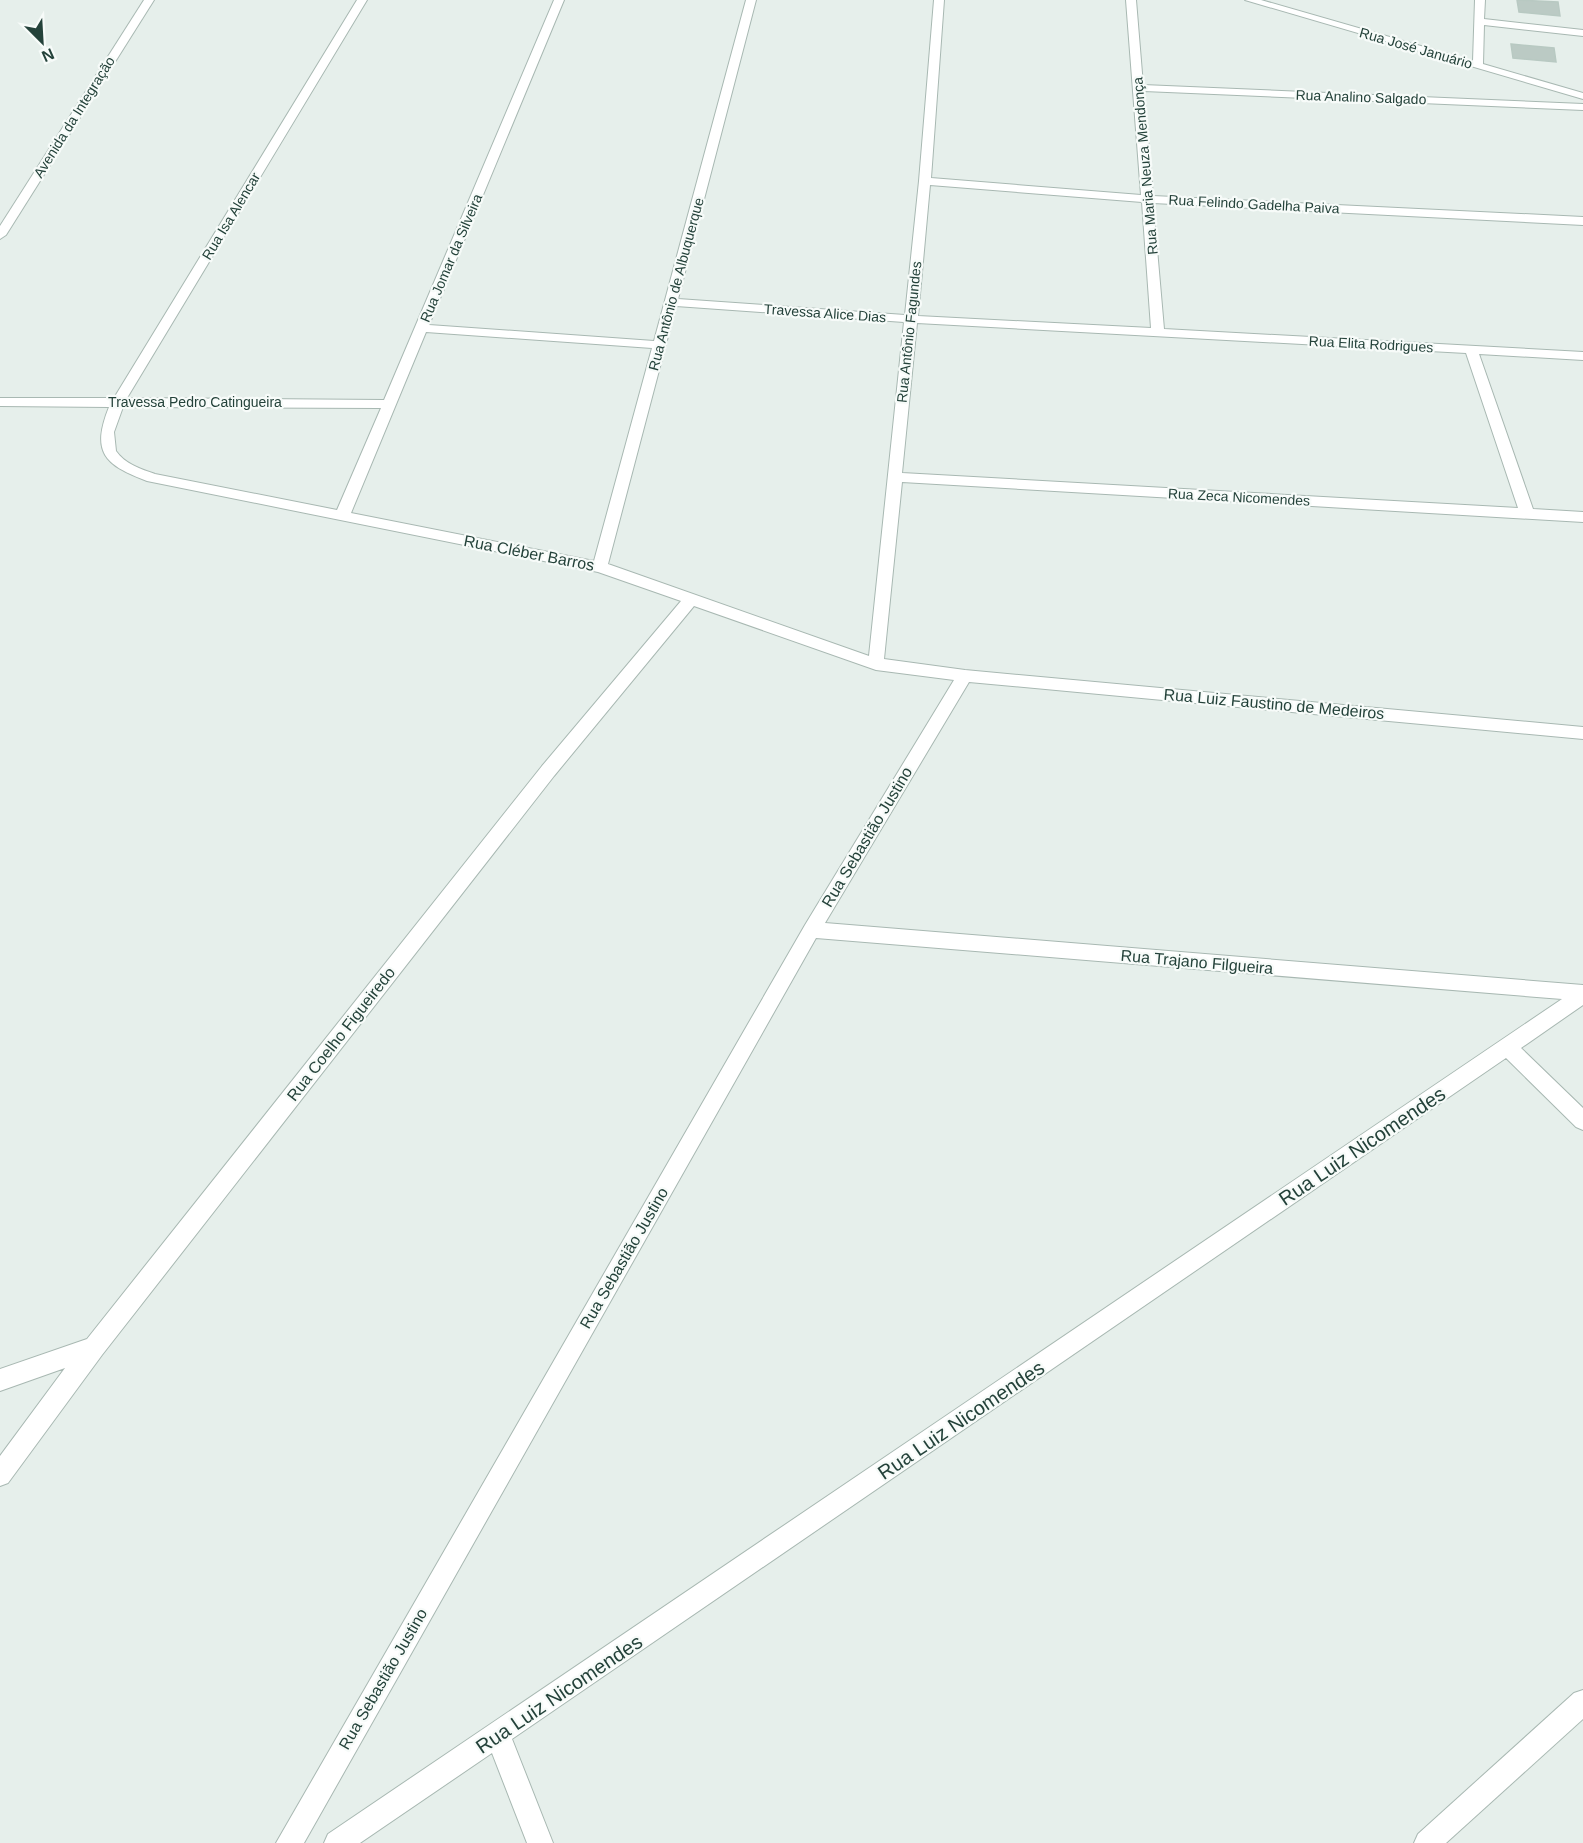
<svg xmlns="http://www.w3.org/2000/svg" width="1583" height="1843" viewBox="0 0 1583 1843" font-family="Helvetica,sans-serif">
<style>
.building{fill:#bbcac4;stroke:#b8c9c2;stroke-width:1.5}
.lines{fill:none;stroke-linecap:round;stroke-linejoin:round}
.minor-casing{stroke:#a8b8b2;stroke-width:2}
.minor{fill:#fff;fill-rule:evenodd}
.labels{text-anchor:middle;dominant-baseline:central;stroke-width:4.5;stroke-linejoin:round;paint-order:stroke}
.far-street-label{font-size:14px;fill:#24423a;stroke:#f7fbf9}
.street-label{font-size:16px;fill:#24423a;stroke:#f7fbf9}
.near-street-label{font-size:20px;fill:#24423a;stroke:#f7fbf9}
</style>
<rect width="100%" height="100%" fill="#e6efeb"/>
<!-- building -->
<g class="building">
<path d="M1517 0 1558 2 1560 16 1519 12Z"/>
<path d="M1511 44 1554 48 1556 62 1513 58Z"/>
</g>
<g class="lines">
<!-- minor casing -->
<g class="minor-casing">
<g id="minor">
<path d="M144 0H154L6 235 0 239V226Z"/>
<path d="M357 0H367L127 398 384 400 554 0H564L429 325 654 341 746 0H756L678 299 905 315 919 181 934 0H944L931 178 1141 195 1126 0H1136L1143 85 1583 104V110L1144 91 1153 196 1583 217V225L1153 203 1164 329 1583 352V360L1479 354 1533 509 1583 512V522L902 482 884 659 965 670 1583 727V739L969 682 825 923 1583 985V1005L1521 1048 1583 1108V1130L1576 1127 1506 1058 512 1739 553 1843H527L492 1753 360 1843H324L328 1834 1562 999 816 938 304 1843H276L805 925 954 680 876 670 694 606 554 776 102 1355 8 1483 0 1486V1456L65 1368 0 1391V1369L87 1339 542 766 681 601 598 572 147 481C104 465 91 452 109 407L0 406V398H114ZM930 185 1142 202 1151 328 918 316ZM676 306 904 322 869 656 608 564ZM917 323 1466 353 1518 508 902 473ZM426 332 652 348 594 561 351 513ZM123 407 381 408 337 510 155 474C141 469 125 464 116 451L114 432Z"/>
<path d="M1245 0H1261L1473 61 1475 0H1485L1484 19 1583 30V36L1484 25 1483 64 1583 93V99Z"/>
<path d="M1583 1690V1719L1446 1843H1414L1418 1834 1574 1693Z"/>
</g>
</g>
<!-- minor -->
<use href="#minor" class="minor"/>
</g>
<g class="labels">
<!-- far-street labels -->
<g class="far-street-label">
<text transform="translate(1416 48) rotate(16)">Rua José Januário</text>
<text transform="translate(1361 97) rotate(2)">Rua Analino Salgado</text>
<text transform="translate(74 117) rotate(-58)">Avenida da Integração</text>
<text transform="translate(1145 166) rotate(-95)">Rua Maria Neuza Mendonça</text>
<text transform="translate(1254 204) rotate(3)">Rua Felindo Gadelha Paiva</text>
<text transform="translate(231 216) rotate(-59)">Rua Isa Alencar</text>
<text transform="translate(451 258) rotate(-67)">Rua Jomar da Silveira</text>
<text transform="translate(676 284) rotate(-75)">Rua Antônio de Albuquerque</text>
<text transform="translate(825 313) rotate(4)">Travessa Alice Dias</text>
<text transform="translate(909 332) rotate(-84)">Rua Antônio Fagundes</text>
<text transform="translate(1371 344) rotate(3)">Rua Elita Rodrigues</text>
<text x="195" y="402">Travessa Pedro Catingueira</text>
<text transform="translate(1239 497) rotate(3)">Rua Zeca Nicomendes</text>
</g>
<!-- street labels -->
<g class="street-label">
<text transform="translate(529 553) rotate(11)">Rua Cléber Barros</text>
<text transform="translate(1274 704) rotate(5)">Rua Luiz Faustino de Medeiros</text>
<text transform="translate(867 837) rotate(-59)">Rua Sebastião Justino</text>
<text transform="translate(1197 962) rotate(5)">Rua Trajano Filgueira</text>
<text transform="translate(341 1034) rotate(-52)">Rua Coelho Figueiredo</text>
<text transform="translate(624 1258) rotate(-60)">Rua Sebastião Justino</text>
<text transform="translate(383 1679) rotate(-60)">Rua Sebastião Justino</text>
</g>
<!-- near-street labels -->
<g class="near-street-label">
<text transform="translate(1362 1146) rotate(-34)">Rua Luiz Nicomendes</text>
<text transform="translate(961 1420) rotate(-34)">Rua Luiz Nicomendes</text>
<text transform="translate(559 1694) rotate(-34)">Rua Luiz Nicomendes</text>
</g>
</g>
<!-- north arrow -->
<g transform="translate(42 42) rotate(156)" stroke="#f7fbf9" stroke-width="4.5" paint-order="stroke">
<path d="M0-4.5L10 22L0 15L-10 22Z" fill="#24423a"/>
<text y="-9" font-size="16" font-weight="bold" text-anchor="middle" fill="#24423a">N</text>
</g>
</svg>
